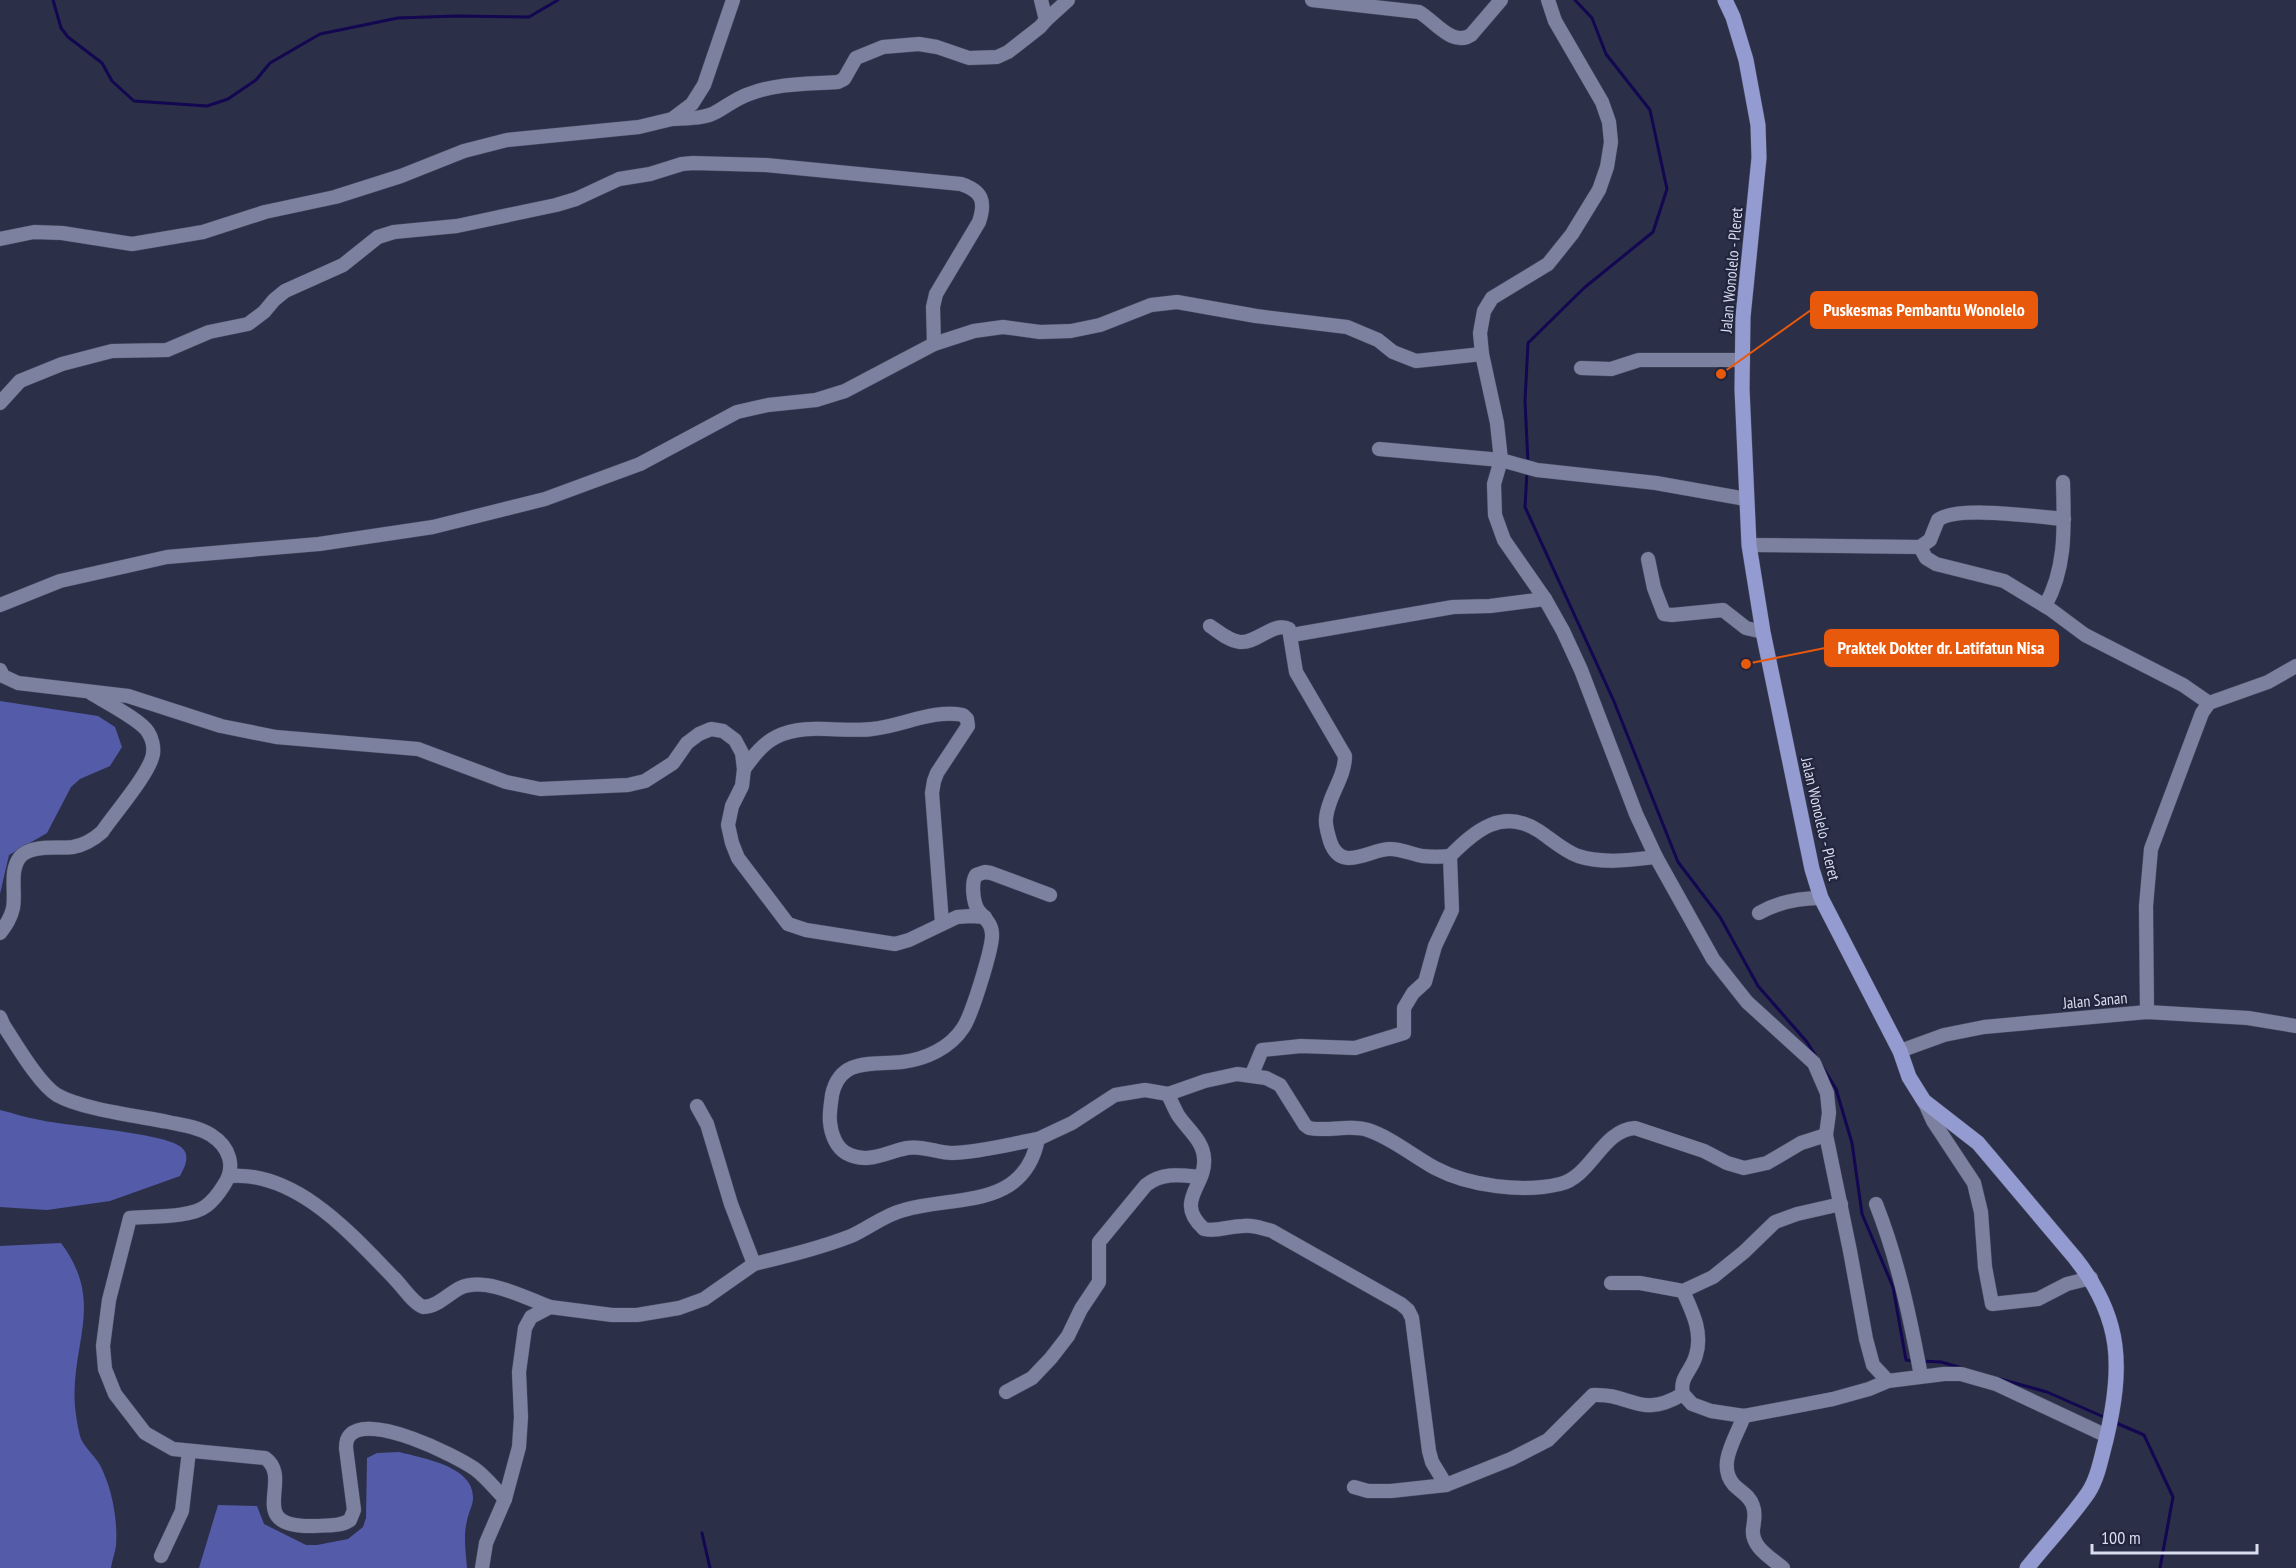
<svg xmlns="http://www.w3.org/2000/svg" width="2296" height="1568" viewBox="0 0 2296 1568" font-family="'PT Sans Narrow',sans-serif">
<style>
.forest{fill:#545ca9}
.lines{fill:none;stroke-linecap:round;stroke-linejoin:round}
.stream{stroke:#120750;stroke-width:3}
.minor-casing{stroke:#474a5f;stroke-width:15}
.major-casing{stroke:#474a5f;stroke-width:16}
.minor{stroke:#7c819f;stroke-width:14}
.major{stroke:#939bd1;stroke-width:15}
.labels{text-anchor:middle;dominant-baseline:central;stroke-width:4.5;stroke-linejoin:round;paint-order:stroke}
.street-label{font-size:16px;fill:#daddee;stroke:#21253d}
.leader{fill:none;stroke:#e8590c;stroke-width:2}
.callout-dot{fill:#e8590c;stroke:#21253d;stroke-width:2}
.callout{fill:#e8590c;stroke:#e8590c;stroke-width:2}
.callout-label{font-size:18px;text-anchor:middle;font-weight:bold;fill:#fff}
</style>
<rect width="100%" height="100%" fill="#2b2f48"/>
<!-- forest -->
<g class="forest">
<path d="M0 701 98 716 115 727 122 747 110 766 80 779 71 787 47 833 9 855 0 894Z"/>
<path d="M0 1110C13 1113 27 1118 40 1120 67 1126 165 1133 181 1147 191 1155 185 1167 180 1176L110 1201 47 1210 0 1207Z"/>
<path d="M61 1243C106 1303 70 1344 75 1407 76 1416 78 1430 81 1439 85 1448 95 1456 100 1465 112 1488 118 1520 116 1546 115 1553 112 1560 111 1568H0V1246Z"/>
<path d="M399 1452C422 1458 474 1466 473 1498 473 1506 468 1513 467 1521 463 1536 466 1553 467 1568H199L218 1505 257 1506 264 1524 306 1545H317L348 1539 363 1527 366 1518 367 1458 377 1453Z"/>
</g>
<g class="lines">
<!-- stream -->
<g class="stream">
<path d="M53 0 61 28 68 37 102 63 112 81 134 101 207 106 228 99 256 80 270 63 320 34 398 18 456 16 529 17 558 0"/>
<path d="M1528 463 1525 401 1528 343 1584 288 1653 232 1667 189 1650 110 1606 54 1592 18 1575 0"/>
<path d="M1527 472 1525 507 1613 699 1678 862 1720 917 1758 986 1807 1042 1817 1058"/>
<path d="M1822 1066 1836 1089 1852 1143 1862 1214 1893 1287 1906 1360 1914 1361"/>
<path d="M1921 1361 1941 1362 1962 1368"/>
<path d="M2000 1379 2047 1392 2106 1418"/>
<path d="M2114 1422 2144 1435 2173 1497 2160 1568"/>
<path d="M702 1533 710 1568"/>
</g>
<!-- minor casing -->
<g class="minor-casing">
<g id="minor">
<path d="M1312 0 1419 12C1435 21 1452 47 1471 35L1501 0"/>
<path d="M1548 0 1555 21 1602 102 1609 122 1611 142 1607 167 1599 190 1572 234 1548 264 1492 298 1484 311 1480 333 1482 354 1497 423 1501 460 1494 484 1495 515 1504 540 1545 599 1563 631 1581 670 1636 814 1656 857 1713 959 1747 1002 1814 1063 1827 1093 1829 1113 1826 1135 1850 1251 1866 1339 1873 1365 1888 1381"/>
<path d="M1046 20 1068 0"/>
<path d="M674 119C688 118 704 119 716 112 727 106 737 98 749 94 777 83 808 84 838 82L844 79 856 58 883 47 919 44 937 47 969 58 997 57 1008 52 1040 27 1046 20 1041 0"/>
<path d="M0 239 34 232 62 233 132 244 203 232 265 212 335 197 401 176 464 151 507 140 639 127 672 119 692 104 704 85 733 0"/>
<path d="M1581 368 1611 369 1639 360H1743"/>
<path d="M0 403 20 381 62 364 112 351 167 350 209 332 248 324 264 312 274 300 285 291 343 265 378 237 394 232 457 226 556 205 576 199 619 179 650 174 682 164 693 163 766 165 961 184C982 191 986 201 979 222L936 294 933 307 934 344"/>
<path d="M1379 449 1501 460 1537 470 1656 483 1746 499"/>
<path d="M1749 545 1920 547 1930 540 1938 520C1957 505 2038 517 2064 519"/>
<path d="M1920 547 1926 558 1936 564 2004 581 2050 609 2085 635 2183 685 2209 703"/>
<path d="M1648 559 1654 588 1664 614 1672 615 1723 610 1746 628 1763 632"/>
<path d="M0 605 60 581 167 557 319 544 433 527 545 499 640 464 737 412 768 405 816 400 845 391 934 344 974 331 1003 327 1040 332 1071 331 1100 325 1151 305 1177 302 1256 316 1347 327 1378 340 1393 352 1416 361 1482 354"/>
<path d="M2045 606C2067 567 2064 525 2063 482"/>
<path d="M1210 626C1219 632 1229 641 1240 642 1256 644 1274 621 1289 629L1296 672 1345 756C1345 778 1328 796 1326 818 1325 826 1328 833 1330 841 1341 874 1369 849 1390 849 1401 849 1412 854 1422 856 1432 857 1441 857 1450 856"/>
<path d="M1292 635 1453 607 1490 606 1545 599"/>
<path d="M0 670 3 676 18 683 128 696 221 726 276 737 418 749 506 782 540 789 628 785 645 781 673 763 687 743 699 734 711 729 723 731 735 740 742 753 744 769 742 786 732 806 728 825 732 843 738 858 788 924 806 930 895 944 909 940 957 917 971 916 985 917"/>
<path d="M744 769C753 757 762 744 776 737 805 722 842 733 872 729 903 726 932 709 963 715L967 719 968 726 937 773 934 781 932 793 942 923"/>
<path d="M1759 913C1778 902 1799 898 1821 898"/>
<path d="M0 933C6 925 11 918 13 908 16 892 9 871 20 857 31 844 58 849 73 847 85 845 94 839 102 832 114 814 150 773 153 754 154 747 152 738 148 732 141 720 105 702 91 693"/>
<path d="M2147 1012 2146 906 2151 849 2202 713 2209 703 2268 682 2296 666"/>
<path d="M0 1017 4 1026C16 1044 39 1084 57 1095 81 1109 138 1116 168 1122 182 1125 199 1127 211 1135 230 1147 236 1167 224 1185 219 1193 213 1201 206 1206 191 1218 149 1216 130 1218L109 1300 103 1346 105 1369 115 1394 145 1433 173 1449 265 1458C295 1479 242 1528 314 1526 327 1525 340 1527 350 1520L354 1510 346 1448C346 1443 347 1438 350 1435 370 1413 455 1455 475 1469 486 1477 495 1489 505 1499"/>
<path d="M1900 1051 1944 1035 1984 1027 2147 1012 2248 1018 2296 1026"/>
<path d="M1252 1074 1262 1050 1301 1046 1355 1048 1404 1033V1008L1413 993 1425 982 1435 946 1452 910 1450 856C1475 831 1502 807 1539 831 1551 839 1564 851 1578 856 1603 864 1630 860 1656 857"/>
<path d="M1168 1094C1171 1101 1174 1108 1178 1115 1187 1129 1203 1140 1204 1158 1207 1186 1173 1201 1204 1229 1218 1232 1229 1226 1243 1226 1253 1225 1262 1228 1272 1231L1401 1304 1408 1310 1412 1318 1429 1451 1432 1462 1446 1485"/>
<path d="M1924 1101 1933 1121 1974 1183 1981 1212 1985 1267 1992 1304 2038 1299 2067 1284 2091 1278"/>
<path d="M697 1106 707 1124 731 1204 754 1264C787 1256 820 1248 851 1236 869 1228 884 1215 904 1210 955 1195 1024 1210 1038 1139L1072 1123 1115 1095 1145 1090 1168 1094 1205 1081 1237 1074 1266 1078 1280 1085 1305 1125 1309 1128C1328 1132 1349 1124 1368 1130 1392 1138 1413 1156 1435 1168 1469 1186 1523 1193 1560 1184 1591 1177 1602 1130 1635 1128L1704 1151 1727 1163 1744 1168 1767 1163 1801 1143 1826 1135"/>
<path d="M1038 1139C1010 1144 981 1152 952 1153 937 1153 923 1145 907 1148 886 1152 868 1165 846 1153 836 1147 831 1134 830 1122 829 1113 831 1104 832 1095 840 1057 873 1065 902 1062 926 1059 950 1048 963 1028 972 1015 991 952 992 937 993 924 985 919 978 910 973 902 971 883 976 875L985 872 991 873 1050 895"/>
<path d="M230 1176C297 1171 352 1235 394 1278 403 1287 412 1302 423 1307 437 1307 448 1294 460 1288 485 1276 526 1298 550 1307"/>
<path d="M1876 1204C1898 1260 1910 1317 1921 1376"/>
<path d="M1611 1283H1640L1683 1291 1713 1277 1744 1252 1775 1222 1797 1214 1841 1204"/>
<path d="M1683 1291C1692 1311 1703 1332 1696 1355 1692 1371 1679 1377 1683 1394L1692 1404 1711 1411 1744 1416 1833 1399 1869 1389 1888 1381 1944 1374H1961L1996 1384 2107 1436"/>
<path d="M1006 1392 1032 1378 1051 1358 1068 1336 1081 1309 1099 1282V1242L1146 1185C1163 1172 1180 1175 1200 1177"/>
<path d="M1744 1416C1736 1438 1716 1465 1734 1485 1741 1492 1750 1496 1753 1506 1756 1513 1754 1522 1753 1529 1751 1547 1770 1557 1783 1568"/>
<path d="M1354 1487 1368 1491H1391L1446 1485 1511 1459 1548 1440 1593 1395C1632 1393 1639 1420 1683 1394"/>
<path d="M161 1556 182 1511 189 1451"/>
<path d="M482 1568 486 1543 505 1499 519 1447 521 1417 519 1372 525 1328 531 1317 550 1307 612 1315H637L679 1308 704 1299 754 1264"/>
</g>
</g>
<!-- major casing -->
<g class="major-casing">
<path id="major" d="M1725 0 1733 17 1746 60 1758 125 1759 158 1743 317 1742 389 1749 545 1763 632 1812 869 1821 898 1900 1051 1909 1077 1924 1101 1978 1143 2075 1258C2123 1319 2123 1368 2106 1440 2101 1458 2098 1478 2088 1493 2070 1519 2047 1543 2027 1568"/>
</g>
<!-- minor -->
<use href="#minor" class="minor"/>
<!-- major -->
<use href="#major" class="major"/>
</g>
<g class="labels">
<!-- street labels -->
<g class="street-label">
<text transform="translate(1731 270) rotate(-85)">Jalan Wonolelo - Pleret</text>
<text transform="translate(1821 819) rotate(77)">Jalan Wonolelo - Pleret</text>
<text transform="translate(2095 1000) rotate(-5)">Jalan Sanan</text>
</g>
</g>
<!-- callouts -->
<path class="leader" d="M1721 374L1811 310M1746 664L1825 648"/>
<g class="callout-dot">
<circle cx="1721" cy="374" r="6"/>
<circle cx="1746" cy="664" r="6"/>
</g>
<g class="callout">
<rect x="1811" y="292" width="226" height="36" rx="6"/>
<rect x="1825" y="630" width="233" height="36" rx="6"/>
</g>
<g class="callout-label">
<text x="1924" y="316">Puskesmas Pembantu Wonolelo</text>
<text x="1941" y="654">Praktek Dokter dr. Latifatun Nisa</text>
</g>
<!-- scale -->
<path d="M2092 1544v9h165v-9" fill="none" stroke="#daddee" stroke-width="3"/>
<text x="2101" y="1544" font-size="18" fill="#daddee" stroke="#21253d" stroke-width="4.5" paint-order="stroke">100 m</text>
</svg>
